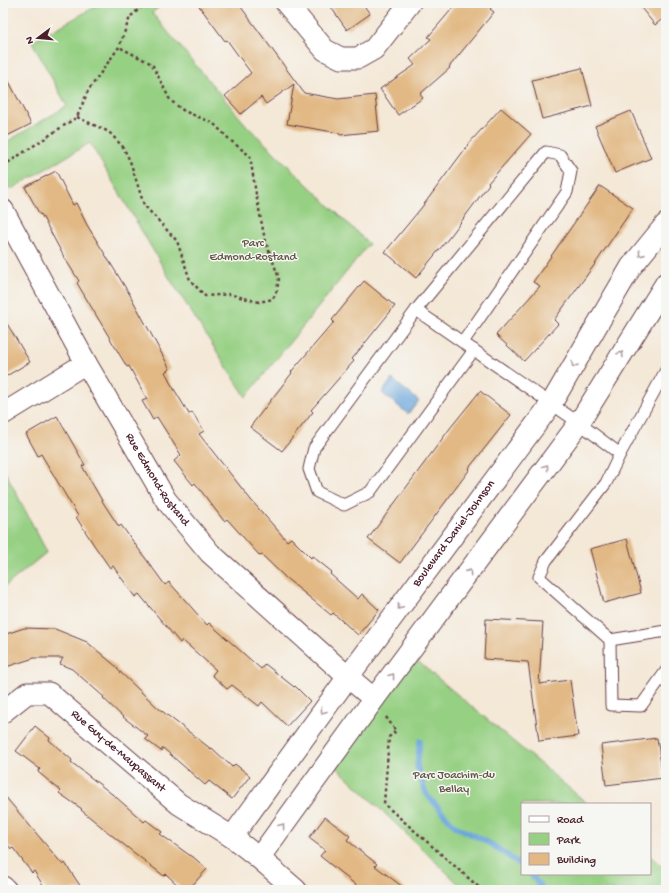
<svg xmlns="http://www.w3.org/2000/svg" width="669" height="893" viewBox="0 0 669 893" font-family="'Gochi Hand',sans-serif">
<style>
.green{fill:#96d083;stroke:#707857}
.water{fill:#6ba6db;stroke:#5a6283}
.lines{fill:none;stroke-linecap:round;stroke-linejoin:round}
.stream{stroke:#6ba6db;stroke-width:5.5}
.building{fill:#e2b985}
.service-casing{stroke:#643d45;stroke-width:13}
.minor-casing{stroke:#643d45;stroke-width:23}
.path{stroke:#643d45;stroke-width:2.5;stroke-dasharray:3 3;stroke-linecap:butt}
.service{stroke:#fff;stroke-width:11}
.minor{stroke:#fff;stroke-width:21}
.oneway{stroke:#ae9aa0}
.labels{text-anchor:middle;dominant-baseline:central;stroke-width:3;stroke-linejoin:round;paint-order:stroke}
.park-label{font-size:12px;fill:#615445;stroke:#f6f6f2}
.street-label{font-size:12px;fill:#4a1f2b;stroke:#f6f6f2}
</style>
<rect width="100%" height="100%" fill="#f6f6f2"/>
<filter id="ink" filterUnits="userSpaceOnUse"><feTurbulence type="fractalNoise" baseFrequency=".025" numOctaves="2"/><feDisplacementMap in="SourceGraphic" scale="8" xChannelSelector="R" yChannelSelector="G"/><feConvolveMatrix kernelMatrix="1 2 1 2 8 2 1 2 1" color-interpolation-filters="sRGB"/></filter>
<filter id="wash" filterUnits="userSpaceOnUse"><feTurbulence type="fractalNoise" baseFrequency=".012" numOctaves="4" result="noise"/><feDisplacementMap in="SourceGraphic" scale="16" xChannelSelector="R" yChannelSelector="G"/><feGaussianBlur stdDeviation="0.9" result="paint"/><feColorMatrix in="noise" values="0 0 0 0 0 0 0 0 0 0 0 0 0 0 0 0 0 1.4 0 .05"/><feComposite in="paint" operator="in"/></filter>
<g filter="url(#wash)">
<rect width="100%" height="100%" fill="#f4e8d7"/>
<!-- green -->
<g class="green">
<path d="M102 3H164L152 13 247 126 369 244 246 397 170 279 90 143 10 190 3 177V144L67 106 32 42Z"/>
<path d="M3 468 47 552 3 588Z"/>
<path d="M409 654 588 804H522V874H650V856L666 870V890H465L330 761Z"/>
</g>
<!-- water -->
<path class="water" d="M392 379 419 401 408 414 382 393Z"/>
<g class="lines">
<!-- stream -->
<g class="stream">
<path d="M420 741 417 767 426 794 455 826 491 844 522 866"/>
<path d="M531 874 543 890"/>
</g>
</g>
<g id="blocks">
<!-- building -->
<g class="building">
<path d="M197 3H238L304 93 338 99 375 95 379 131 340 135 339 133 287 124 294 84 266 104 261 97 241 114 225 96 251 73 227 40 225 41Z"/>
<path d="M328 3H362L370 14 347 30Z"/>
<path d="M457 3H495L490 9 494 12 449 67 450 68 420 94 423 98 398 115 380 89 415 65 410 59 431 39 428 37Z"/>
<path d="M637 3H666V16L655 25Z"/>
<path d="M582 68 592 106 542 119 532 80Z"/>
<path d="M3 70 31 124 3 138Z"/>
<path d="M501 108 531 134 488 183 489 184 452 234 416 278 385 252 422 207 471 141Z"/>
<path d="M631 111 651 158 615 173 595 126Z"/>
<path d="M56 171 73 205 76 203 87 225 130 295 170 369 165 372 169 379H168L189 414 192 412 204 431 199 434 251 500 287 541 291 538 311 558 312 556 332 572 330 574 358 599 362 594 379 610 358 635 333 613 331 615 286 578 262 555 260 556 227 519 224 521 195 483 193 485 174 461 181 455 157 417 153 420 142 401 147 399 129 366 127 367 77 283 79 281 64 257 41 214 40 215 25 187Z"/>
<path d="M600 186 633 208 595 264 554 320 558 324 524 361 496 335 540 286 533 282Z"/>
<path d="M364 281 395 306 352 359 354 361 311 410 313 412 282 451 250 427 292 373 291 372 334 322 332 320Z"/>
<path d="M3 317 30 362 3 378Z"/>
<path d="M480 391 511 415 469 468 470 469 400 563 368 539 451 427Z"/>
<path d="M57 416 85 465 82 466 104 504 119 527 121 525 165 585 169 582 207 625 209 623 261 669 265 664 294 687 295 686 310 701 287 726 262 702 259 706 232 685 227 689 212 675 216 670 182 640 180 643 139 594 135 597 113 566 110 568 94 545 76 517 78 516 41 454 38 456 26 434Z"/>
<path d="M627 539 641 593 604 603 590 549Z"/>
<path d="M486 619 543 622 539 684 570 680 578 736 539 741 528 662 484 659Z"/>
<path d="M24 628 55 629 87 642 118 668 117 669 158 708 211 749 212 748 232 767 235 764 250 776 232 799 209 781 205 785 163 748 161 751 145 739 148 736 123 717 103 698 104 697 72 669 60 664 63 658H34L6 667 3 659V635Z"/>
<path d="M35 726 50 738 49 740 72 760 71 762 117 798 144 822 146 820 162 832 160 834 192 857V856L207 869 188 890H183L166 874 164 876 114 837 81 810 82 809 59 793 61 791 38 772 40 769 16 751Z"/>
<path d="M657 738 663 778 606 785 601 745Z"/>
<path d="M3 794 63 865 65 863 83 890H46L34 871 32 873 13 848 11 849 3 839Z"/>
<path d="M325 817 350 836 347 840 377 864 375 866 407 890H362L320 856 325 850 309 838Z"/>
</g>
</g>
</g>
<g filter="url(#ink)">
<use href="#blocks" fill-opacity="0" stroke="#643d45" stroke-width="1"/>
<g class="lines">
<!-- service casing -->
<g class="service-casing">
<g id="service">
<path d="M416 310 579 423 620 454"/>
<path d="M463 342 567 192 571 171 560 155 546 152 416 310 314 448 309 469 317 492 344 505 370 492 474 350"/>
<path d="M666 370 620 454 606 483 546 561 539 577 610 640 666 631"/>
<path d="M610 640 611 705 641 706 666 671"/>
</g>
</g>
<!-- minor casing -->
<g class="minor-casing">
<g id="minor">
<path d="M286 3 325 50 341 58H358L374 49 410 3"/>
<path id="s1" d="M3 210 86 363 166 500 210 553 348 677 374 699"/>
<path d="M3 414 86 363"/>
<path id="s2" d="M3 712 27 693H49L179 804 232 837 259 858 296 890"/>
<path id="s3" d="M232 837 348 677 551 404 631 267 666 224"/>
<path d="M259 858 374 699 579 423 666 283"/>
<path d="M3 887 6 890"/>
</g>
</g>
<!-- path -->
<g class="path">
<path d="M77 117 109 132 123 147 130 161 144 205 177 241 190 280 205 296 229 294 259 302 273 299 277 290 279 278 265 240 256 194 250 156 230 140 213 123 184 111 170 100 152 64 119 47"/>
<path d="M3 166 77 117 88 91 119 47 130 17 146 3"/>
<path d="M386 717 396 731 389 737 384 804 482 890"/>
</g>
<!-- service -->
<use href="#service" class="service"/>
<!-- minor -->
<use href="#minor" class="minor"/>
</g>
<!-- one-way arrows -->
<defs><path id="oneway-chevron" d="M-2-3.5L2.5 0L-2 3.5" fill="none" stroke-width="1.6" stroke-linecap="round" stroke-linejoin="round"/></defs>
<g class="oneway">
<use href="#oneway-chevron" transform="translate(641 254) rotate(129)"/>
<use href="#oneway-chevron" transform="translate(621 354) rotate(-58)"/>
<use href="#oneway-chevron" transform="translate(574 365) rotate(120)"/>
<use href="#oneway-chevron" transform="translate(546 467) rotate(-54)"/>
<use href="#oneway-chevron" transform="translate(469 572) rotate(-54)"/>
<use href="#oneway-chevron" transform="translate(400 607) rotate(127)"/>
<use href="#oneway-chevron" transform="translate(392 676) rotate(-53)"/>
<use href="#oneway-chevron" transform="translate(323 711) rotate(126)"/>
<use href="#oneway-chevron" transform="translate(282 826) rotate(-54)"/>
</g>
</g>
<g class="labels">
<!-- park labels -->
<g class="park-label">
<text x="253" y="244">Parc<tspan x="253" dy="14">Edmond-Rostand</tspan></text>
<text x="454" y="776">Parc Joachim-du<tspan x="454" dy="14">Bellay</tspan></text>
</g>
<!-- street labels -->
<g class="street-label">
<text stroke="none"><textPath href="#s1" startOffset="311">Rue Edmond-Rostand</textPath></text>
<text stroke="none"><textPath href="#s3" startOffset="376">Boulevard Daniel-Johnson</textPath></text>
<text stroke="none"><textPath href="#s2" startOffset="143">Rue Guy-de-Maupassant</textPath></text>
</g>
</g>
<!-- margin -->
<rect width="669" height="893" fill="none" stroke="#f6f6f2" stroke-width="16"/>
<!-- legend -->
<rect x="521" y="803" width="130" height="72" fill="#f6f6f2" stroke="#b1a0a2"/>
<rect x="529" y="816" width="20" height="6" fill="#ffffff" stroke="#b1a0a2"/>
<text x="557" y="823" font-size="12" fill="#4a1f2b">Road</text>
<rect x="529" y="833" width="20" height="12" fill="#96d083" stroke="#b1a0a2"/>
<text x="557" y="843" font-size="12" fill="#4a1f2b">Park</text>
<rect x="529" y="853" width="20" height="12" fill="#e2b985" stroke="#b1a0a2"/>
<text x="557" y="863" font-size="12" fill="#4a1f2b">Building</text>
<!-- north arrow -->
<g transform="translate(38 38) rotate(254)" stroke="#f6f6f2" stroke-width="3" paint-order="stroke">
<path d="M0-3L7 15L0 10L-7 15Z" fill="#4a1f2b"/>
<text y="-6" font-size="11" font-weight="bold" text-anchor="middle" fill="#4a1f2b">N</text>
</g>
</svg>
